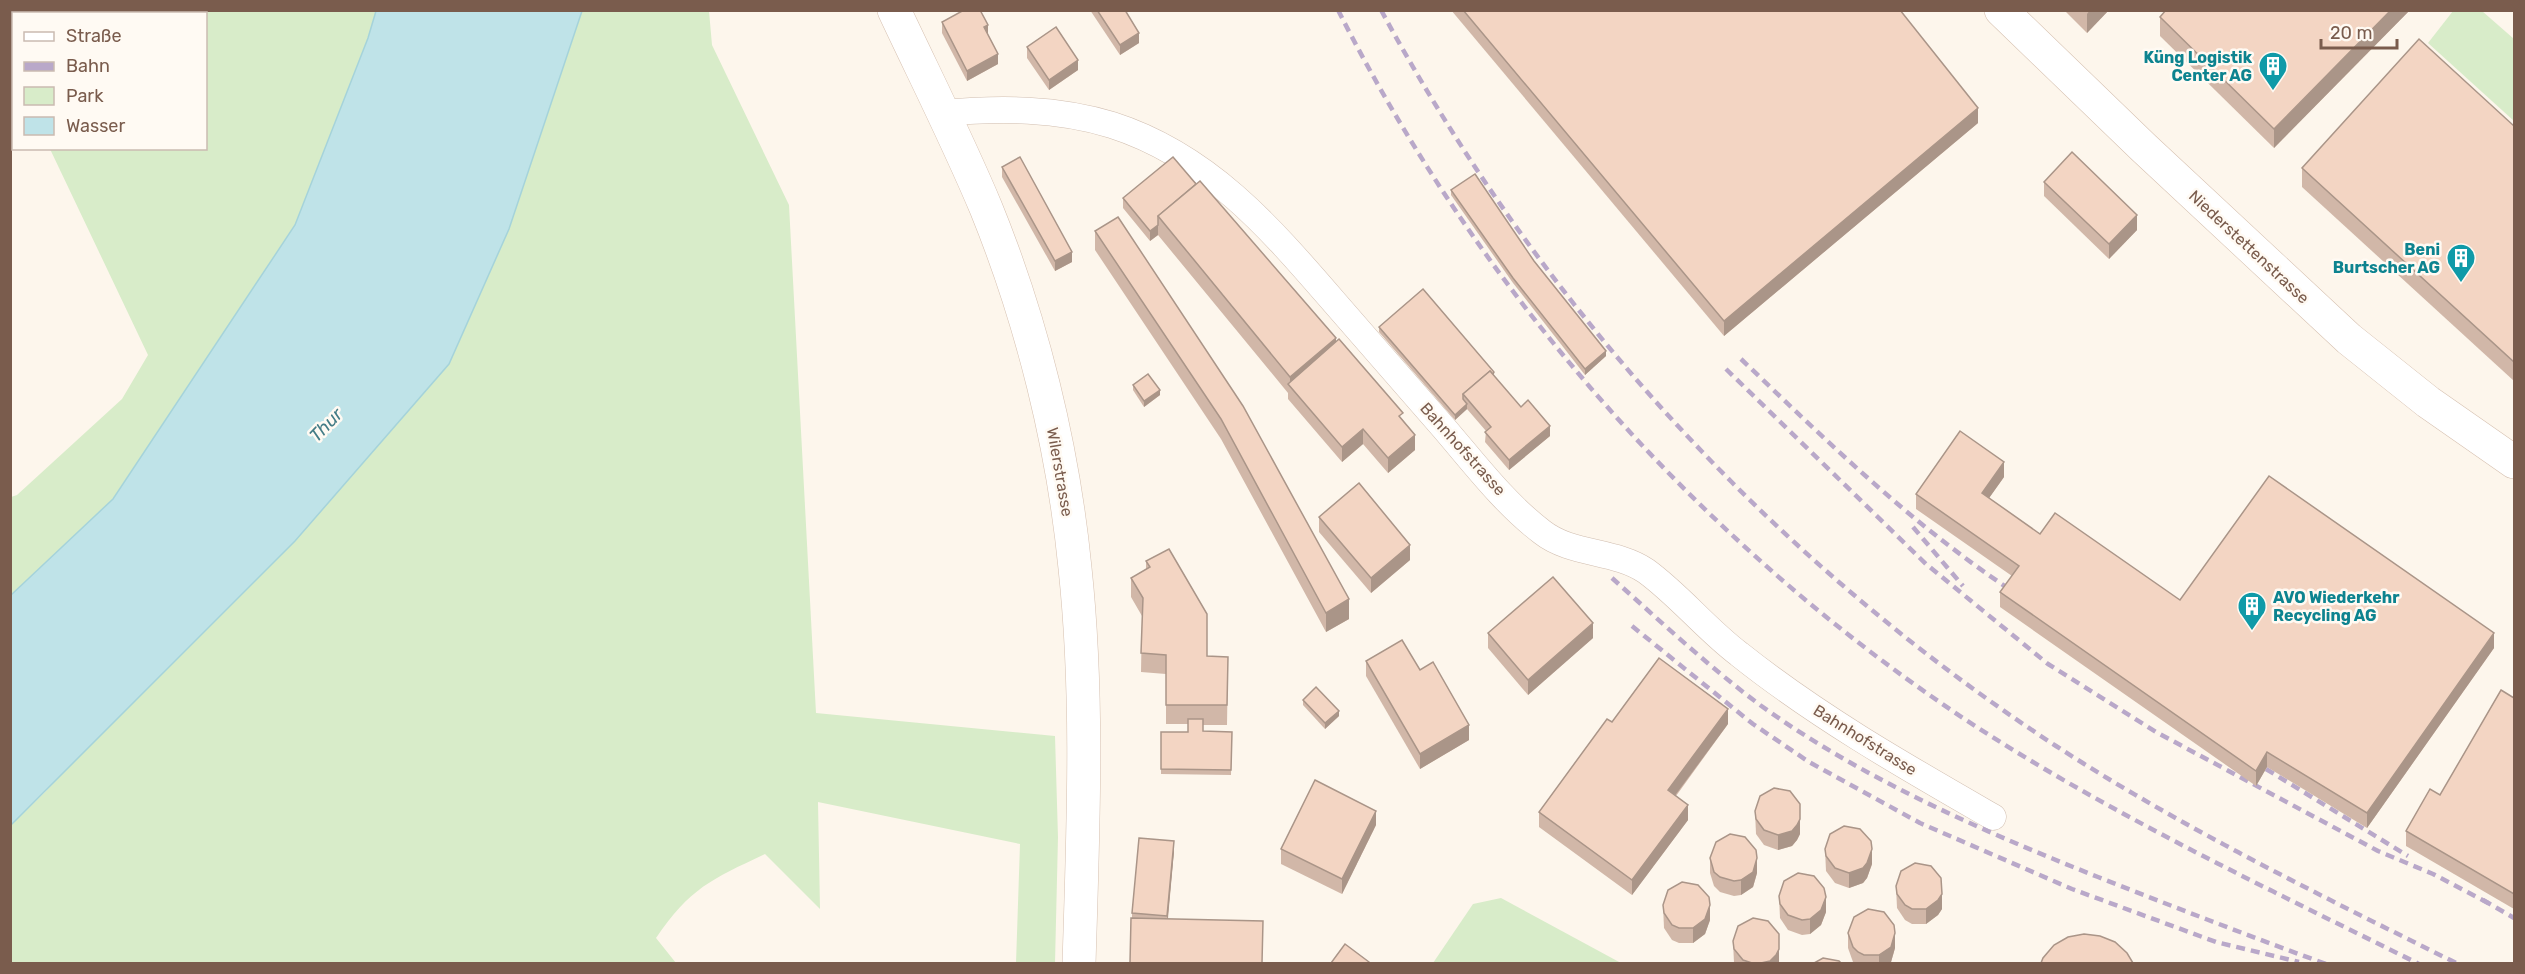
<svg xmlns="http://www.w3.org/2000/svg" width="2525" height="974" viewBox="0 0 2525 974" font-family="Rubik,sans-serif">
<style>
.green{fill:#d8ecc9}
.water{fill:#bfe3e8;stroke:#a5d3da;stroke-width:1.5}
.lines{fill:none;stroke-linecap:round;stroke-linejoin:round}
.street-casing{stroke:#d1beb0;stroke-width:27}
.secondary-casing{stroke:#d6c0b0;stroke-width:34}
.street{stroke:#fff;stroke-width:26}
.secondary{stroke:#fff;stroke-width:33}
.rail{stroke:#b9a8c9;stroke-width:4.5;stroke-dasharray:9 6;stroke-linecap:butt}
.wall{fill:#d1b7a8}
.shaded-wall{fill:#aa9588}
.building{fill:#f3d5c3;stroke:#aa9588;stroke-width:1.5}
.labels{text-anchor:middle;dominant-baseline:central;stroke-width:5;stroke-linejoin:round;paint-order:stroke}
.culture-label{font-size:16px;font-weight:bold;fill:#0d838f;stroke:#fffaf3;text-anchor:end}
.street-label{font-size:16px;fill:#7a5c4d;stroke:#fffaf3}
.water-label{font-size:18px;font-style:italic;fill:#437c86;stroke:#fffaf3}
</style>
<rect width="100%" height="100%" fill="#fdf6ec"/>
<!-- green -->
<g class="green">
<path d="M10 11H376L368 38 295 225 113 499 11 595V497L17 495 122 399 148 355 50 149 206 148V14H14L13 72 11 65Z"/>
<path d="M582 11H709L712 45 789 205 816 713 1055 736 1058 837 1055 963H1016L1020 844 818 802 820 909 765 854C712 879 690 888 656 938L676 963 11 964V825L45 792 449 364 509 229Z"/>
<path d="M2453 11H2482L2514 39V121L2428 43Z"/>
<path d="M1501 898 1621 963H1433L1473 904Z"/>
</g>
<!-- water -->
<path class="water" d="M376 11H582L509 229 449 364 295 541 11 825V595L113 499 295 225 368 38Z"/>
<g class="lines">
<!-- street casing -->
<g class="street-casing">
<path id="street" d="M943 113C1000 108 1057 108 1112 125 1209 156 1271 229 1335 303 1371 344 1407 386 1443 427 1474 463 1504 503 1542 532 1571 555 1615 550 1646 571 1679 595 1706 629 1739 654 1818 717 1906 767 1993 817"/>
</g>
<!-- secondary casing -->
<g class="secondary-casing">
<g id="secondary">
<path d="M894 10C925 76 958 141 986 208 1032 321 1063 446 1075 568 1089 699 1083 832 1079 964"/>
<path d="M2001 10 2144 148 2349 339 2428 402 2514 462"/>
</g>
</g>
<!-- street -->
<use href="#street" class="street"/>
<!-- secondary -->
<use href="#secondary" class="secondary"/>
<!-- rail -->
<g class="rail">
<path d="M1338 10C1483 296 1697 540 1963 718 2107 813 2265 887 2419 964"/>
<path d="M1381 10C1542 308 1773 561 2056 746 2184 829 2322 896 2458 964"/>
<path d="M1741 359C1829 443 1910 523 2012 591"/>
<path d="M1726 369 1926 564 2048 664 2156 732 2378 851 2433 874 2490 904"/>
<path d="M1913 527 1963 586"/>
<path d="M1612 578C1660 621 1708 666 1760 705 1863 779 1980 830 2098 877 2174 907 2249 936 2326 964"/>
<path d="M1632 626 1753 724 1809 762 1920 823 2072 889 2216 942 2299 962"/>
<path d="M2266 769 2408 856"/>
<path d="M2483 900 2514 918"/>
</g>
</g>
<!-- wall -->
<g class="wall">
<path d="M1090 10H1125L1139 43 1120 55Z"/>
<path d="M1451 10H1900L1978 123 1724 336Z"/>
<path d="M2064 10H2109L2087 33Z"/>
<path d="M2410 10 2274 148 2160 36V17Z"/>
<path d="M942 22 998 64 967 81 942 33Z"/>
<path d="M1027 47 1078 70 1049 90 1027 58Z"/>
<path d="M2514 126V381L2302 187V168Z"/>
<path d="M1002 167 1072 262 1055 271 1002 177Z"/>
<path d="M2044 182 2137 230 2109 259 2044 196Z"/>
<path d="M1196 184 1336 342 1403 420 1415 450 1388 473 1363 444 1342 462 1288 399V393L1158 235 1150 241 1123 208V198Z"/>
<path d="M1451 190 1534 261 1606 356 1585 375 1513 283 1451 195Z"/>
<path d="M1095 231 1243 406 1349 619 1326 632 1221 439 1095 250Z"/>
<path d="M1379 327 1494 376 1521 407 1550 436 1509 470 1485 442 1486 431 1467 409 1455 420 1379 332Z"/>
<path d="M1133 385 1160 395 1144 407 1133 390Z"/>
<path d="M2004 477 1989 498 2040 534 2180 600 2494 648 2367 828 2267 767 2256 786 2000 607V592L2012 576 1916 509V494Z"/>
<path d="M1319 517 1410 560 1371 593 1319 532Z"/>
<path d="M1146 561 1207 656 1228 657 1227 725H1203V731L1232 732 1231 775 1161 774V732H1188V724H1166V674L1141 672 1142 616 1131 597V578L1146 569Z"/>
<path d="M1488 633 1593 638 1528 695 1488 648Z"/>
<path d="M1366 661 1420 670 1469 740 1420 769 1366 676Z"/>
<path d="M2514 698V909L2406 846V831L2440 795Z"/>
<path d="M1303 700 1339 716 1325 729 1303 705Z"/>
<path d="M1728 724 1676 796 1688 820 1632 895 1539 827V812Z"/>
<path d="M1755 811 1800 834 1797 840 1792 846 1778 850 1764 845 1756 834Z"/>
<path d="M1376 825 1342 894 1281 864V849Z"/>
<path d="M1825 849 1872 864 1867 878 1863 883 1849 888 1835 883 1826 871Z"/>
<path d="M1174 851 1168 919 1132 918V913Z"/>
<path d="M1710 858 1757 873 1753 887 1741 895 1734 896 1720 892 1714 886 1710 873Z"/>
<path d="M1896 886 1942 909 1938 915 1926 924H1912L1905 920 1897 908Z"/>
<path d="M1779 896 1826 912 1821 925 1810 934 1802 935 1788 930 1780 918Z"/>
<path d="M1663 905 1710 920 1705 934 1693 943H1679L1672 940 1664 928Z"/>
<path d="M1848 933 1895 948 1891 962 1888 963H1855L1853 962 1848 948Z"/>
<path d="M1733 941 1779 963H1734Z"/>
</g>
<!-- shaded-wall -->
<g class="shaded-wall">
<path d="M2090 10H2109L2087 33V14Z"/>
<path d="M2391 10H2410L2274 148V129Z"/>
<path d="M988 25V35L984 27Z"/>
<path d="M1139 33V43L1120 55V45Z"/>
<path d="M998 54V64L967 81V71Z"/>
<path d="M1078 60V70L1049 90V80Z"/>
<path d="M1978 108V123L1724 336V321Z"/>
<path d="M2137 215V230L2109 259V244Z"/>
<path d="M1158 225V235L1150 241V231Z"/>
<path d="M1072 252V262L1055 271V261Z"/>
<path d="M1336 338V357L1290 387V377Z"/>
<path d="M1606 351V356L1585 375V369Z"/>
<path d="M1160 390V395L1144 407V401Z"/>
<path d="M1467 404V409L1455 420V415Z"/>
<path d="M1550 426V436L1509 470V460Z"/>
<path d="M1363 429V444L1342 462V447Z"/>
<path d="M1415 435V450L1388 473V458Z"/>
<path d="M2004 462V477L1982 508V493Z"/>
<path d="M1410 545V560L1371 593V578Z"/>
<path d="M1349 599V619L1326 632V613Z"/>
<path d="M1593 623V638L1528 695V680Z"/>
<path d="M2494 633V648L2367 828V813Z"/>
<path d="M1728 709V724L1668 805V790Z"/>
<path d="M1339 711V716L1325 729V723Z"/>
<path d="M1469 725V740L1420 769V754Z"/>
<path d="M2267 752V767L2256 786V771Z"/>
<path d="M1688 805V820L1632 895V880Z"/>
<path d="M1376 811V825L1342 894V879Z"/>
<path d="M1800 819V834L1797 840 1792 846 1778 850V835Z"/>
<path d="M1174 841V851L1167 926V916Z"/>
<path d="M1872 849V864L1867 878 1863 883 1849 888V873Z"/>
<path d="M1757 858V873L1753 887 1741 895V880Z"/>
<path d="M1942 894V909L1938 915 1926 924V909Z"/>
<path d="M1826 897V912L1821 925 1810 934V919Z"/>
<path d="M1710 905V920L1705 934 1693 943V928Z"/>
<path d="M1895 933V948L1891 962 1888 963H1879V955Z"/>
<path d="M1779 949V963H1761Z"/>
</g>
<!-- building -->
<g class="building">
<path d="M964 10H980L988 25 984 27 998 54 967 71 942 22Z"/>
<path d="M1097 10H1125L1139 33 1120 45Z"/>
<path d="M1463 10H1900L1978 108 1724 321Z"/>
<path d="M2166 10H2391L2274 129 2160 17Z"/>
<path d="M1056 27 1078 60 1049 80 1027 47Z"/>
<path d="M2419 39 2514 126V362L2302 168Z"/>
<path d="M2072 152 2137 215 2109 244 2044 182Z"/>
<path d="M1020 157 1072 252 1055 261 1002 167Z"/>
<path d="M1173 157 1196 184 1158 216V225L1150 231 1123 198Z"/>
<path d="M1475 174 1534 261 1606 351 1585 369 1513 278 1451 190Z"/>
<path d="M1200 181 1336 338 1290 377 1158 216Z"/>
<path d="M1118 217 1243 406 1349 599 1326 613 1221 419 1095 231Z"/>
<path d="M1423 289 1494 372 1493 374 1490 371 1463 394V399L1467 404 1455 415 1379 327Z"/>
<path d="M1339 339 1403 413 1399 416 1415 435 1388 458 1363 429 1342 447 1288 384Z"/>
<path d="M1490 371 1521 407 1528 400 1550 426 1509 460 1485 432 1491 427 1463 394Z"/>
<path d="M1148 374 1160 390 1144 401 1133 385Z"/>
<path d="M1960 431 2004 462 1982 493 2040 534 2055 513 2180 600 2269 476 2494 633 2367 813 2267 752 2256 771 2000 592 2019 566 1916 494Z"/>
<path d="M1359 483 1410 545 1371 578 1319 517Z"/>
<path d="M1169 549 1207 614V656L1228 657 1227 705H1166V655L1141 653 1143 598 1131 578 1150 567 1146 561Z"/>
<path d="M1553 577 1593 623 1528 680 1488 633Z"/>
<path d="M1402 640 1420 670 1433 662 1469 725 1420 754 1366 661Z"/>
<path d="M1659 658 1728 709 1668 790 1688 805 1632 880 1539 812 1607 719 1612 722Z"/>
<path d="M1316 687 1339 711 1325 723 1303 700Z"/>
<path d="M2501 690 2514 698V894L2406 831 2430 789 2440 795Z"/>
<path d="M1188 719H1203V731L1232 732 1231 770 1161 769V732H1188Z"/>
<path d="M1315 780 1376 811 1342 879 1281 849Z"/>
<path d="M1774 788 1790 791 1800 804V819L1797 825 1792 831 1778 835 1764 830 1756 819 1755 811 1760 796Z"/>
<path d="M1844 826 1860 829 1871 841 1872 849 1867 863 1863 868 1849 873 1835 868 1826 856 1825 849 1830 834Z"/>
<path d="M1730 834 1745 837 1756 850 1757 858 1753 872 1741 880 1734 881 1720 877 1714 872 1710 858 1716 842Z"/>
<path d="M1139 838 1174 841 1167 916 1132 913Z"/>
<path d="M1915 863 1931 866 1941 878 1942 894 1938 900 1926 909H1912L1905 905 1897 894 1896 886 1901 871Z"/>
<path d="M1798 873 1814 876 1824 888 1826 897 1821 910 1810 919 1802 920 1788 915 1780 904 1779 896 1784 881Z"/>
<path d="M1682 882 1698 885 1709 897 1710 905 1705 919 1693 928H1679L1672 925 1664 913 1663 905 1668 890Z"/>
<path d="M1868 909 1884 912 1894 925 1895 933 1891 947 1879 955H1864L1858 952 1853 947 1848 933 1854 917Z"/>
<path d="M1131 918 1263 921 1262 963H1130Z"/>
<path d="M1753 918 1768 921 1779 934V949L1776 955 1770 961 1761 963H1752L1743 960 1734 949 1733 941 1738 926Z"/>
<path d="M2084 934 2100 936 2115 942 2127 953 2133 963H2041L2043 958 2054 945 2068 937Z"/>
<path d="M1345 944 1369 962 1368 963H1331Z"/>
<path d="M1823 958 1839 961 1841 963H1814Z"/>
</g>
<!-- icons -->
<defs>
<g id="building-pin" transform="scale(1.5)"><path d="M0 17L-7.5 6A9.5 9.5 0 1 1 7.5 6Z" fill="#0f9aa8" stroke="#fffaf3"/><path d="M-4-6H4V6H1V3H-1V6H-4ZM-2.5-4.3h1.7v1.8h-1.7ZM.8-4.3h1.7v1.8H.8ZM-2.5-1h1.7V.8h-1.7ZM.8-1h1.7V.8H.8Z" fill="#fff"/></g>
</defs>
<g fill-rule="evenodd">
<use href="#building-pin" x="2273" y="66"/>
<use href="#building-pin" x="2461" y="258"/>
<use href="#building-pin" x="2252" y="606"/>
</g>
<g class="labels">
<!-- culture labels -->
<g class="culture-label">
<text x="2252" y="57">Küng Logistik<tspan x="2252" dy="18">Center AG</tspan></text>
<text x="2440" y="249">Beni<tspan x="2440" dy="18">Burtscher AG</tspan></text>
<text x="2273" y="597" text-anchor="start">AVO Wiederkehr<tspan x="2273" dy="18">Recycling AG</tspan></text>
</g>
<!-- street labels -->
<g class="street-label">
<text transform="translate(2249 247) rotate(43)">Niederstettenstrasse</text>
<text transform="translate(1463 449) rotate(48)">Bahnhofstrasse</text>
<text transform="translate(1060 472) rotate(80)">Wilerstrasse</text>
<text transform="translate(1865 740) rotate(32)">Bahnhofstrasse</text>
</g>
<!-- water labels -->
<g class="water-label">
<text transform="translate(326 425) rotate(-46)">Thur</text>
</g>
</g>
<!-- border -->
<rect width="2525" height="974" fill="none" stroke="#7a5c4d" stroke-width="24"/>
<!-- legend -->
<rect x="12" y="12" width="195" height="138" fill="#fffaf3" stroke="#cabbb1" stroke-width="1.5"/>
<rect x="24" y="32" width="30" height="9" fill="#ffffff" stroke="#cabbb1" stroke-width="1.5"/>
<text x="66" y="42" font-size="18" fill="#7a5c4d">Straße</text>
<rect x="24" y="62" width="30" height="9" fill="#b9a8c9" stroke="#cabbb1" stroke-width="1.5"/>
<text x="66" y="72" font-size="18" fill="#7a5c4d">Bahn</text>
<rect x="24" y="87" width="30" height="18" fill="#d8ecc9" stroke="#cabbb1" stroke-width="1.5"/>
<text x="66" y="102" font-size="18" fill="#7a5c4d">Park</text>
<rect x="24" y="117" width="30" height="18" fill="#bfe3e8" stroke="#cabbb1" stroke-width="1.5"/>
<text x="66" y="132" font-size="18" fill="#7a5c4d">Wasser</text>
<!-- scale -->
<path d="M2321 39v9h76v-9" fill="none" stroke="#7a5c4d" stroke-width="3"/>
<text x="2330" y="39" font-size="18" fill="#7a5c4d" stroke="#fffaf3" stroke-width="4.5" paint-order="stroke">20 m</text>
</svg>
